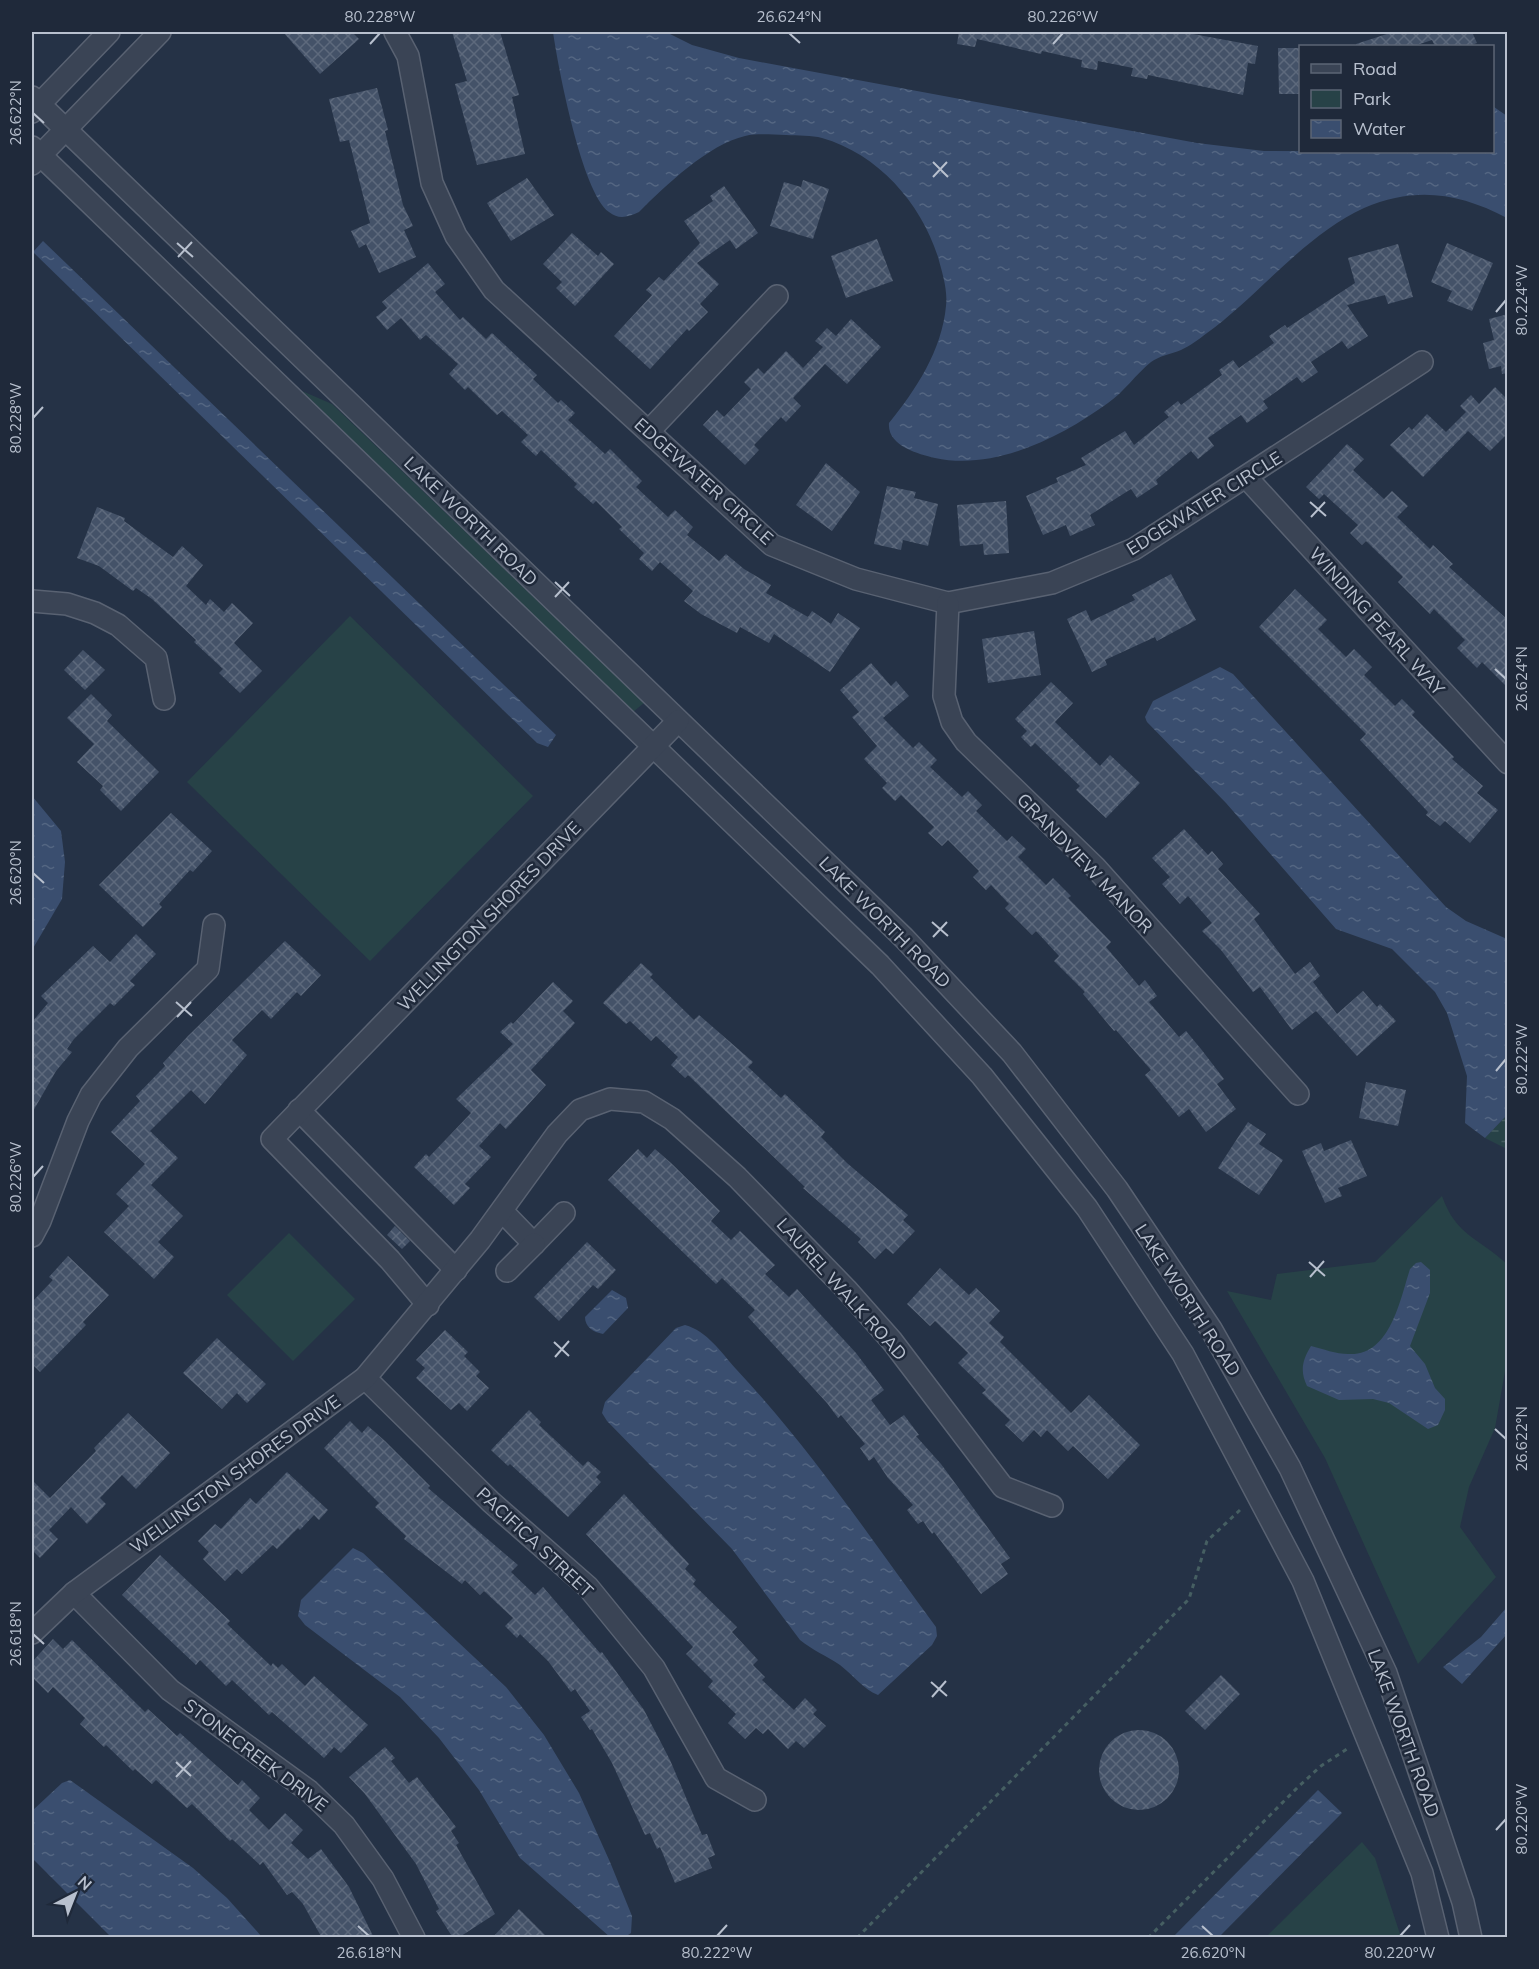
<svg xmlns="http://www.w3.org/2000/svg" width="1539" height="1969" viewBox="0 0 1539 1969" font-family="Mulish,sans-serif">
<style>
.green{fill:#274247}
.wetland{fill:url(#wetland-marsh)}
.water{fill:url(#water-ripples)}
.building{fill:url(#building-cross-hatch)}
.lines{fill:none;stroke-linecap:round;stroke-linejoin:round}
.minor-casing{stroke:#596272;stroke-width:24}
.path{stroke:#465f62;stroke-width:3;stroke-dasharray:4.5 4.5;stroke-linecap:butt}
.minor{stroke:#3a4455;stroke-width:21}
.ticks{fill:none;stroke:#b8c0ce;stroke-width:2}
.labels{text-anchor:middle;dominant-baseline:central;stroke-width:5;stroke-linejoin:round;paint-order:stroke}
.street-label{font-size:18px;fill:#b8c0ce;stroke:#1f293a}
.neatline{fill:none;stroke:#b8c0ce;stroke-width:2}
.ticks-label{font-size:15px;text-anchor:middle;fill:#b8c0ce}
</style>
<defs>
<pattern id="wetland-marsh" width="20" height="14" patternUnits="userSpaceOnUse" patternTransform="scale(1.5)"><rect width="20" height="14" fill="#274247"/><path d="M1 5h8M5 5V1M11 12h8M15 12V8" fill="none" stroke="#445c60"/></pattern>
<pattern id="water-ripples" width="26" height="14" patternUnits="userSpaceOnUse" patternTransform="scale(1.5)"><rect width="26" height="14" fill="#3a4e6f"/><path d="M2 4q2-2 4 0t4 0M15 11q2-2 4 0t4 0" fill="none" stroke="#546682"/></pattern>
<pattern id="building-cross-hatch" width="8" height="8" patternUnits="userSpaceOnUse" patternTransform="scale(1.5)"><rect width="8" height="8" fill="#445268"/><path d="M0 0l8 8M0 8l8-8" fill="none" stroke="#5d697c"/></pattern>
</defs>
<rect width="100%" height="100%" fill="#253246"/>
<!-- green -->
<g class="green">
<path d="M302 391 332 404 644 703 633 712Z"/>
<path d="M350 616 533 796 370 961 187 782Z"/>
<path d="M1442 1196C1456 1236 1479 1238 1507 1264V1360L1495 1428 1469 1487 1460 1527 1496 1577 1418 1664 1325 1458 1227 1291 1271 1300 1277 1274 1375 1262Z"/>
<path d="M289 1233 355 1299 293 1361 227 1295Z"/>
<path d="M1362 1842 1375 1858 1401 1937H1266Z"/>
</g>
<!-- wetland -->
<path class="wetland" d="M1507 1115V1149L1485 1138Z"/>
<!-- water -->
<g class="water">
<path d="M553 32H666L692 45 739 58 1197 143 1264 151 1492 152 1494 107 1507 116V218C1459 193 1416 186 1364 208 1306 234 1258 296 1207 333 1199 339 1190 346 1181 350 1171 354 1159 356 1151 362 1136 374 1124 392 1108 403 1061 437 995 471 935 458 918 454 887 446 889 423 916 390 942 350 946 306 948 290 942 272 938 257 921 203 878 154 822 138 812 135 798 136 786 135 773 135 758 133 745 136 709 144 665 186 639 212 628 217 619 220 609 212 582 193 558 67 553 32Z"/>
<path d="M43 241 556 735 548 747 537 743 33 252Z"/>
<path d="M1220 667 1233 674 1446 907 1466 921 1507 939V1115L1485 1138 1465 1123 1467 1076 1447 1013 1435 992 1392 949 1336 929 1226 803 1147 722 1145 717 1153 701Z"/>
<path d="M32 796 61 831 65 862 62 899 32 950Z"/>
<path d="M1421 1262 1430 1270V1293L1410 1346 1425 1364 1435 1388 1445 1399V1410L1438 1425 1428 1429 1389 1403 1373 1399 1339 1400 1307 1386C1300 1371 1302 1361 1311 1346 1323 1349 1336 1354 1348 1354 1390 1357 1400 1300 1410 1269L1416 1263Z"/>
<path d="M612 1290 626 1298 628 1308 603 1334C593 1332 585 1327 585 1317Z"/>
<path d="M685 1325C707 1331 721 1352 736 1369 811 1449 871 1539 936 1627L937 1636 932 1645 878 1695C863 1689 853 1675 840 1665 827 1656 812 1650 800 1640L732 1549 607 1421 602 1413 605 1402 676 1328Z"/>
<path d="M353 1548 363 1553 506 1687 544 1735 579 1793 610 1862 632 1916 631 1933 625 1937H610L520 1858 479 1790 439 1738 400 1697 305 1625 298 1616 301 1600Z"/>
<path d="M1507 1607V1634L1462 1684 1443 1667 1481 1637Z"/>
<path d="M70 1780 193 1868 227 1898 262 1937H111L32 1858V1811L62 1783Z"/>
<path d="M1318 1790 1342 1813 1219 1937H1173Z"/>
</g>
<!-- building -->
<g class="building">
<path d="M283 32H352L359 39 320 74Z"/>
<path d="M452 32H500L519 95 512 97 525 154 477 165 455 84 467 81Z"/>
<path d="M959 32H1182L1258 46 1255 64 1248 63 1243 95 1148 75 1147 79 1131 76 1133 68 1098 61 1097 70 1081 67 1082 60 1042 51 1041 54 977 39 975 47 957 44Z"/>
<path d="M1393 32H1472L1477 43 1469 46H1435L1432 40 1414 46H1356V44Z"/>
<path d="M1278 48H1300V94H1279Z"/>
<path d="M377 88 388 130 385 131 403 205 413 226 404 230 416 257 379 273 366 244 359 248 351 231 370 223 349 140 340 142 329 99Z"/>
<path d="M527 178 554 215 511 241 487 203Z"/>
<path d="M803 180 829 189 813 239 770 226 784 182 801 187Z"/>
<path d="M724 186 758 233 736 249 730 240 697 263 719 284 700 304 708 312 689 331 687 329 650 369 614 336 652 295 646 290 659 277 664 281 700 243 684 221 713 201 710 196Z"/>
<path d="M572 233 598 256 601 252 614 264 575 306 556 288 562 282 543 264Z"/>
<path d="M877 239 893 281 846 298 831 256Z"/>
<path d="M1447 243 1493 263 1472 311 1447 301 1452 291 1431 282Z"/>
<path d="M1398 244 1413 297 1388 304 1385 295 1347 305 1368 336 1348 349 1342 341 1311 362 1318 372 1302 383 1297 377 1263 401 1268 408 1247 423 1241 415 1208 438 1214 446 1198 459 1191 451 1156 480 1158 484 1137 498 1131 489 1090 515 1095 525 1070 536 1066 525 1043 535 1026 496 1058 482 1056 478 1086 465 1081 458 1125 431 1134 445 1169 417 1164 412 1178 401 1181 405 1222 375 1219 370 1233 360 1239 368 1274 343 1269 336 1285 325 1287 328 1355 283 1348 258Z"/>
<path d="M428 263 445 284 435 292 460 320 463 317 486 339 492 333 537 375 533 379 558 403 561 400 575 413 568 420 605 454 610 449 642 481 636 487 668 517 675 510 693 527 687 535 719 561 726 554 744 569 771 585 766 593 808 617 812 611 831 624 838 613 860 628 830 672 774 634 769 643 740 627 737 633 701 614 684 601 693 591 660 562 652 571 639 559 644 553 619 529 622 527 596 501 593 504 574 487 577 484 541 450 536 456 521 442 528 435 502 411 497 415 468 387 465 390 449 374 458 364 426 335 420 340 401 318 387 330 376 317 387 308 382 302Z"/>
<path d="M1508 314V373L1502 374 1501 366 1489 369 1483 343 1494 340 1489 319Z"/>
<path d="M851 319 881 347 847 384 825 364 793 398 801 406 786 422 781 417 754 445 759 450 745 465 703 425 717 410 724 417 751 389 744 382 758 368 764 374 786 351 803 368 823 347 815 341 827 328 836 336Z"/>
<path d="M1495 387 1508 400V433L1490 451 1468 431 1423 477 1390 445 1409 427 1412 430 1427 414 1446 432 1466 412 1460 406 1471 395 1479 404Z"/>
<path d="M1347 444 1364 459 1353 470 1384 499 1392 491 1408 506 1397 517 1430 549 1433 545 1453 564 1449 567 1508 620V688L1482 662 1477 668 1457 648 1465 640 1434 609 1430 614 1398 582 1403 577 1366 541 1362 545 1350 533 1358 525 1324 494 1319 499 1306 487Z"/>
<path d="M826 463 860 492 832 531 796 505Z"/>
<path d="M887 486 916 492 914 498 938 504 928 546 903 540 901 550 874 544Z"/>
<path d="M1006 501 1009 553 984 555 983 544 960 546 957 505Z"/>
<path d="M97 507 125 518 124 521 173 557 182 546 203 565 186 586 206 605 210 599 224 612 232 603 253 623 234 643 262 671 240 693 219 673 223 669 194 642 196 640 152 599 136 588 133 591 99 566 77 558Z"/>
<path d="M1171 574 1196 620 1157 641 1155 637 1105 660 1107 665 1092 672 1067 619 1086 610 1091 621 1135 600 1132 595Z"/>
<path d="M1295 589 1327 620 1318 629 1346 657 1354 649 1372 667 1364 675 1395 706 1402 699 1415 712 1412 715 1454 757 1452 759 1483 786 1477 793 1498 810 1470 843 1445 821 1440 826 1426 815 1428 812 1360 740 1366 734 1259 627Z"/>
<path d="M1034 631 1041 675 988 683 982 639Z"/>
<path d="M83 650 105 670 85 690 64 670Z"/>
<path d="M871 663 891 686 896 681 909 696 883 718 913 748 919 742 937 760 930 767 962 797 968 791 982 805 976 811 1007 841 1012 836 1026 849 1018 857 1046 885 1053 878 1071 896 1068 898 1111 942 1106 947 1139 986 1145 980 1157 996 1149 1002 1179 1037 1186 1031 1201 1049 1224 1079 1217 1084 1236 1109 1206 1132 1189 1109 1179 1117 1145 1075 1151 1070 1116 1030 1114 1031 1083 994 1085 992 1054 961 1059 956 1036 931 1032 935 1005 908 1009 904 991 885 986 890 973 877 979 871 948 840 942 846 928 833 934 827 901 795 895 801 882 788 887 783 864 759 877 746 852 717 859 712 840 690Z"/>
<path d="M1051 682 1073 703 1055 722 1100 766 1110 755 1140 783 1106 818 1076 790 1080 786 1035 743 1031 747 1021 737 1027 731 1015 719Z"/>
<path d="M91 694 112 715 107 721 159 772 121 811 100 790 103 786 77 762 94 744 67 718Z"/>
<path d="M171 813 212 851 193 872 190 870 159 904 162 907 143 927 99 885Z"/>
<path d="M1184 829 1208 855 1212 851 1223 864 1218 869 1260 914 1254 919 1295 974 1310 962 1320 976 1313 982 1337 1014 1363 991 1377 1007 1380 1004 1396 1021 1357 1056 1316 1011 1292 1030 1260 987 1253 992 1221 950 1202 931 1212 923 1188 896 1180 904 1162 884 1170 877 1152 858Z"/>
<path d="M136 934 156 954 130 981 135 985 114 1006 110 1003 74 1039 67 1049 72 1052 56 1071 32 1113V1022L48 1003 41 996 93 946 110 962Z"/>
<path d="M285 941 321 975 301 996 297 992 271 1019 262 1010 232 1040 247 1055 205 1104 191 1090 150 1131 178 1158 151 1185 183 1216 158 1242 174 1257 154 1279 104 1232 129 1206 116 1194 145 1164 111 1132 140 1101 136 1096 165 1066 163 1063 188 1036Z"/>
<path d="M641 963 653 974 650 977 694 1020 699 1015 753 1062 748 1067 781 1098 785 1094 825 1132 821 1137 847 1163 908 1215 903 1220 915 1231 893 1254 886 1248 875 1259 858 1242 861 1239 803 1188 805 1187 688 1075 685 1078 671 1065 678 1057 656 1036 651 1041 630 1021 626 1024 603 1003Z"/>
<path d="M553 982 573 1001 563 1011 575 1023 531 1070 546 1085 506 1129 500 1123 479 1146 491 1157 465 1184 470 1188 454 1205 414 1167 426 1154 429 1157 471 1113 456 1099 513 1044 500 1032 511 1022 513 1024Z"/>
<path d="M1366 1082 1406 1090 1398 1126 1359 1118Z"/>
<path d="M1248 1122 1266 1134 1259 1144 1283 1160 1259 1195 1218 1168Z"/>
<path d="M1351 1140 1367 1176 1338 1188 1342 1196 1325 1203 1302 1151 1321 1143 1324 1151Z"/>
<path d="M638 1149 647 1158 655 1149 671 1163 720 1211 711 1221 731 1240 740 1231 775 1265 765 1274 789 1297 797 1289 856 1353 884 1390 871 1400 890 1425 904 1415 919 1435 916 1436 941 1464 1010 1558 1001 1564 1008 1574 981 1594 934 1532 932 1534 923 1521 918 1524 907 1510 913 1505 888 1478 874 1457 869 1461 860 1448 865 1444 841 1415 838 1418 827 1403 748 1317 755 1310 722 1278 716 1284 608 1180Z"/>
<path d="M395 1226 410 1241 402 1249 387 1235Z"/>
<path d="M587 1242 616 1270 598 1289 593 1285 559 1321 534 1297Z"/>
<path d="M68 1256 109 1295 83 1322 86 1325 40 1372 32 1364V1302L53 1280 49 1277Z"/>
<path d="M940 1268 969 1295 976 1288 1000 1311 989 1323 1004 1337 1000 1342 1071 1413 1089 1395 1140 1445 1108 1479 1073 1446 1068 1451 1047 1430 1041 1437 1034 1430 1023 1442 1005 1425 1010 1420 982 1393 986 1390 958 1363 968 1353 935 1321 930 1326 907 1304Z"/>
<path d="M445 1330 468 1352 464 1356 480 1372 476 1376 489 1388 467 1411 459 1403 451 1410 416 1378 425 1368 416 1360Z"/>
<path d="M217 1338 266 1384 247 1403 237 1393 222 1409 183 1373Z"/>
<path d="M529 1410 541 1422 539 1425 583 1466 588 1461 601 1472 596 1477 601 1482 568 1517 510 1464 508 1466 491 1450Z"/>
<path d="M128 1413 170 1453 136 1489 122 1475 100 1498 106 1504 87 1524 71 1507 49 1530 58 1539 40 1558 32 1550V1480L50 1498 96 1451 94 1448Z"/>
<path d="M350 1421 362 1433 368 1426 385 1441 430 1486 428 1488 518 1565 511 1572 535 1595 543 1587 600 1653 602 1652 644 1710 670 1760 702 1835 707 1834 715 1855 708 1858 712 1868 675 1883 660 1847 657 1849 650 1833 645 1835 612 1763 592 1729 590 1730 581 1717 590 1711 575 1689 571 1692 548 1661 520 1634 517 1638 505 1626 513 1618 484 1591 480 1595 465 1580 462 1584 404 1539 406 1536 375 1507 379 1503 324 1448Z"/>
<path d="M287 1472 328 1510 319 1520 314 1515 300 1530 298 1528 277 1549 273 1545 242 1574 237 1569 225 1581 203 1559 209 1552 198 1541 215 1524 221 1529 250 1498 256 1504Z"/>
<path d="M624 1494 689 1564 685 1569 696 1580 693 1584 737 1627 732 1632 758 1660 753 1665 765 1677 762 1680 794 1710 805 1698 817 1710 813 1714 826 1726 804 1748 796 1741 788 1749 768 1729 763 1734 756 1728 745 1739 728 1723 736 1714 708 1687 713 1681 686 1654 693 1647 586 1534Z"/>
<path d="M160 1555 230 1621 227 1624 271 1666 273 1663 278 1668 282 1664 305 1686 314 1676 368 1725 341 1753 334 1747 324 1758 272 1712 269 1715 232 1680 226 1686 200 1660 196 1665 122 1595Z"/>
<path d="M53 1639 63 1649 72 1640 145 1712 148 1709 177 1736 180 1733 238 1785 242 1780 260 1798 249 1810 269 1830 285 1813 303 1830 291 1843 308 1859 321 1849 349 1887 374 1938H322L303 1904 292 1892 287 1895 263 1862 260 1865 232 1839 230 1841 192 1804 187 1808 156 1780 152 1784 135 1769 133 1771 106 1745 104 1747 80 1724 85 1718 53 1687 48 1693 32 1677V1662Z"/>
<path d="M1221 1675 1240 1694 1205 1730 1185 1711Z"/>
<circle cx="1139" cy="1770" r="40"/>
<path d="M385 1747 395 1758 391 1761 409 1783 417 1777 456 1827 451 1831 459 1843 456 1845 495 1914 458 1938H453L436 1911 439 1909 416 1864 365 1794 349 1777Z"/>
<path d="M519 1909 548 1938H492Z"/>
</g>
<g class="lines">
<!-- minor casing -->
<g class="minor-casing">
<g id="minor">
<path d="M395 32 408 56 432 183 456 236 494 290 772 545 856 579 948 603 1052 583 1134 549 1422 362"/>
<path d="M32 97 904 938 1012 1053 1117 1189 1211 1329 1290 1468 1386 1673 1463 1902 1471 1938"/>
<path d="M32 112 109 32"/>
<path d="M32 147 880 965 982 1076 1087 1208 1183 1354 1303 1581 1422 1873 1438 1938"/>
<path d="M32 164 160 32"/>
<path d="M649 431 777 296"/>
<path d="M1247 478 1508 763"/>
<path d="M32 601 67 604 95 613 118 625 156 658 164 699"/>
<path d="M948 603 944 696 952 722 966 742 1095 867 1298 1094"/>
<path d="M299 1110 456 1270"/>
<path d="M502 1211 534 1244 564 1213"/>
<path d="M32 1236 40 1221 78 1121 91 1095 128 1048 208 969 214 925"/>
<path d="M507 1271 534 1244"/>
<path d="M428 1305 390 1260 272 1139 678 721"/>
<path d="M365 1378 491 1502 588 1587 654 1668 716 1778 755 1800"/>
<path d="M74 1593 170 1690 309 1791 344 1825 383 1879 414 1938"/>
<path d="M32 1633 74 1593 365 1378 480 1240 557 1134 580 1110 610 1099 644 1102 672 1119 737 1177 846 1289 892 1341 1003 1487 1052 1506"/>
</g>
</g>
<!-- path -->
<g class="path">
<path d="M857 1938 1189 1599 1207 1541 1241 1509"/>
<path d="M1148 1938 1298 1787 1321 1766 1347 1749"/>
</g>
<!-- minor -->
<use href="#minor" class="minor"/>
</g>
<!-- ticks -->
<path class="ticks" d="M789 33 800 43M370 44 380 33M1053 44 1063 33M33 113 44 123M933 162 948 177M933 177 947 162M177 243 193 257M178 257 192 242M1496 312 1506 300M33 418 43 407M1310 502 1326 516M1311 517 1325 502M555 582 570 596M555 597 569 582M1495 669 1506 679M33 873 44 883M932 922 948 936M933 937 947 922M176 1002 192 1016M177 1017 191 1002M1496 1071 1506 1059M33 1177 43 1166M1309 1262 1325 1276M1310 1277 1324 1261M554 1342 569 1356M555 1357 569 1341M1495 1429 1506 1439M33 1634 44 1644M931 1682 947 1696M932 1697 946 1681M176 1762 191 1776M176 1777 191 1761M1496 1830 1506 1819M358 1926 369 1936M1202 1926 1213 1936M717 1936 727 1925M1400 1936 1410 1925"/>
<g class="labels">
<!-- street labels -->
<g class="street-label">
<text transform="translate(704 481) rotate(42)">EDGEWATER CIRCLE</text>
<text transform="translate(1204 503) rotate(-32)">EDGEWATER CIRCLE</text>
<text transform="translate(471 521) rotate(44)">LAKE WORTH ROAD</text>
<text transform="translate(1377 621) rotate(48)">WINDING PEARL WAY</text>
<text transform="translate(1085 863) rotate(46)">GRANDVIEW MANOR</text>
<text transform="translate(489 916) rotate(-46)">WELLINGTON SHORES DRIVE</text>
<text transform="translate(885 922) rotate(45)">LAKE WORTH ROAD</text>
<text transform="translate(842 1289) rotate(48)">LAUREL WALK ROAD</text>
<text transform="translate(1188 1300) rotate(57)">LAKE WORTH ROAD</text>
<text transform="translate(235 1474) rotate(-36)">WELLINGTON SHORES DRIVE</text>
<text transform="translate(535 1542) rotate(43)">PACIFICA STREET</text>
<text transform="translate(1404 1733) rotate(70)">LAKE WORTH ROAD</text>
<text transform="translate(256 1755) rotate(37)">STONECREEK DRIVE</text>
</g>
</g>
<!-- border -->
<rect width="1539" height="1969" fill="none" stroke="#1f293a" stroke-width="66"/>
<!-- legend -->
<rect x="1299" y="45" width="195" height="108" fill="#1f293a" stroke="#5c6575" stroke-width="1.5"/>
<rect x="1311" y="64" width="30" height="9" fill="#3a4455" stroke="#5c6575" stroke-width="1.5"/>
<text x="1353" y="75" font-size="18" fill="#b8c0ce">Road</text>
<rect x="1311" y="90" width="30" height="18" fill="#274247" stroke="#5c6575" stroke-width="1.5"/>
<text x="1353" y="105" font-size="18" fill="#b8c0ce">Park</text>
<rect x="1311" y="120" width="30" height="18" fill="url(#water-ripples)" stroke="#5c6575" stroke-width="1.5"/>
<text x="1353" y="135" font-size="18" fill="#b8c0ce">Water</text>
<!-- north arrow -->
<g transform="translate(75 1894) rotate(42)" stroke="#1f293a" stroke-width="4.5" paint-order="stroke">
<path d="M0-4.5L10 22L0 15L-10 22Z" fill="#b8c0ce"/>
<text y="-9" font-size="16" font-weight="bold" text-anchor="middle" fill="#b8c0ce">N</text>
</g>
<rect x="33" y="33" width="1473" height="1903" class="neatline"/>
<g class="ticks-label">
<text x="380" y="22">80.228°W</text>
<text x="789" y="22">26.624°N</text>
<text x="1063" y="22">80.226°W</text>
<text transform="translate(16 113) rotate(-90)" y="5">26.622°N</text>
<text transform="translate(1522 300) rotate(-90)" y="5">80.224°W</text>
<text transform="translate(16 418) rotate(-90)" y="5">80.228°W</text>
<text transform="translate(1522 679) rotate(-90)" y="5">26.624°N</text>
<text transform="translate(16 873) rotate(-90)" y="5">26.620°N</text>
<text transform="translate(1522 1059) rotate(-90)" y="5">80.222°W</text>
<text transform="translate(16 1177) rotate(-90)" y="5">80.226°W</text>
<text transform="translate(1522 1439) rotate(-90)" y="5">26.622°N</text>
<text transform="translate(16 1634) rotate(-90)" y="5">26.618°N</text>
<text transform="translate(1522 1819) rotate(-90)" y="5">80.220°W</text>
<text x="369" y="1958">26.618°N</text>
<text x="717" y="1958">80.222°W</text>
<text x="1213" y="1958">26.620°N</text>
<text x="1400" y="1958">80.220°W</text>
</g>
</svg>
